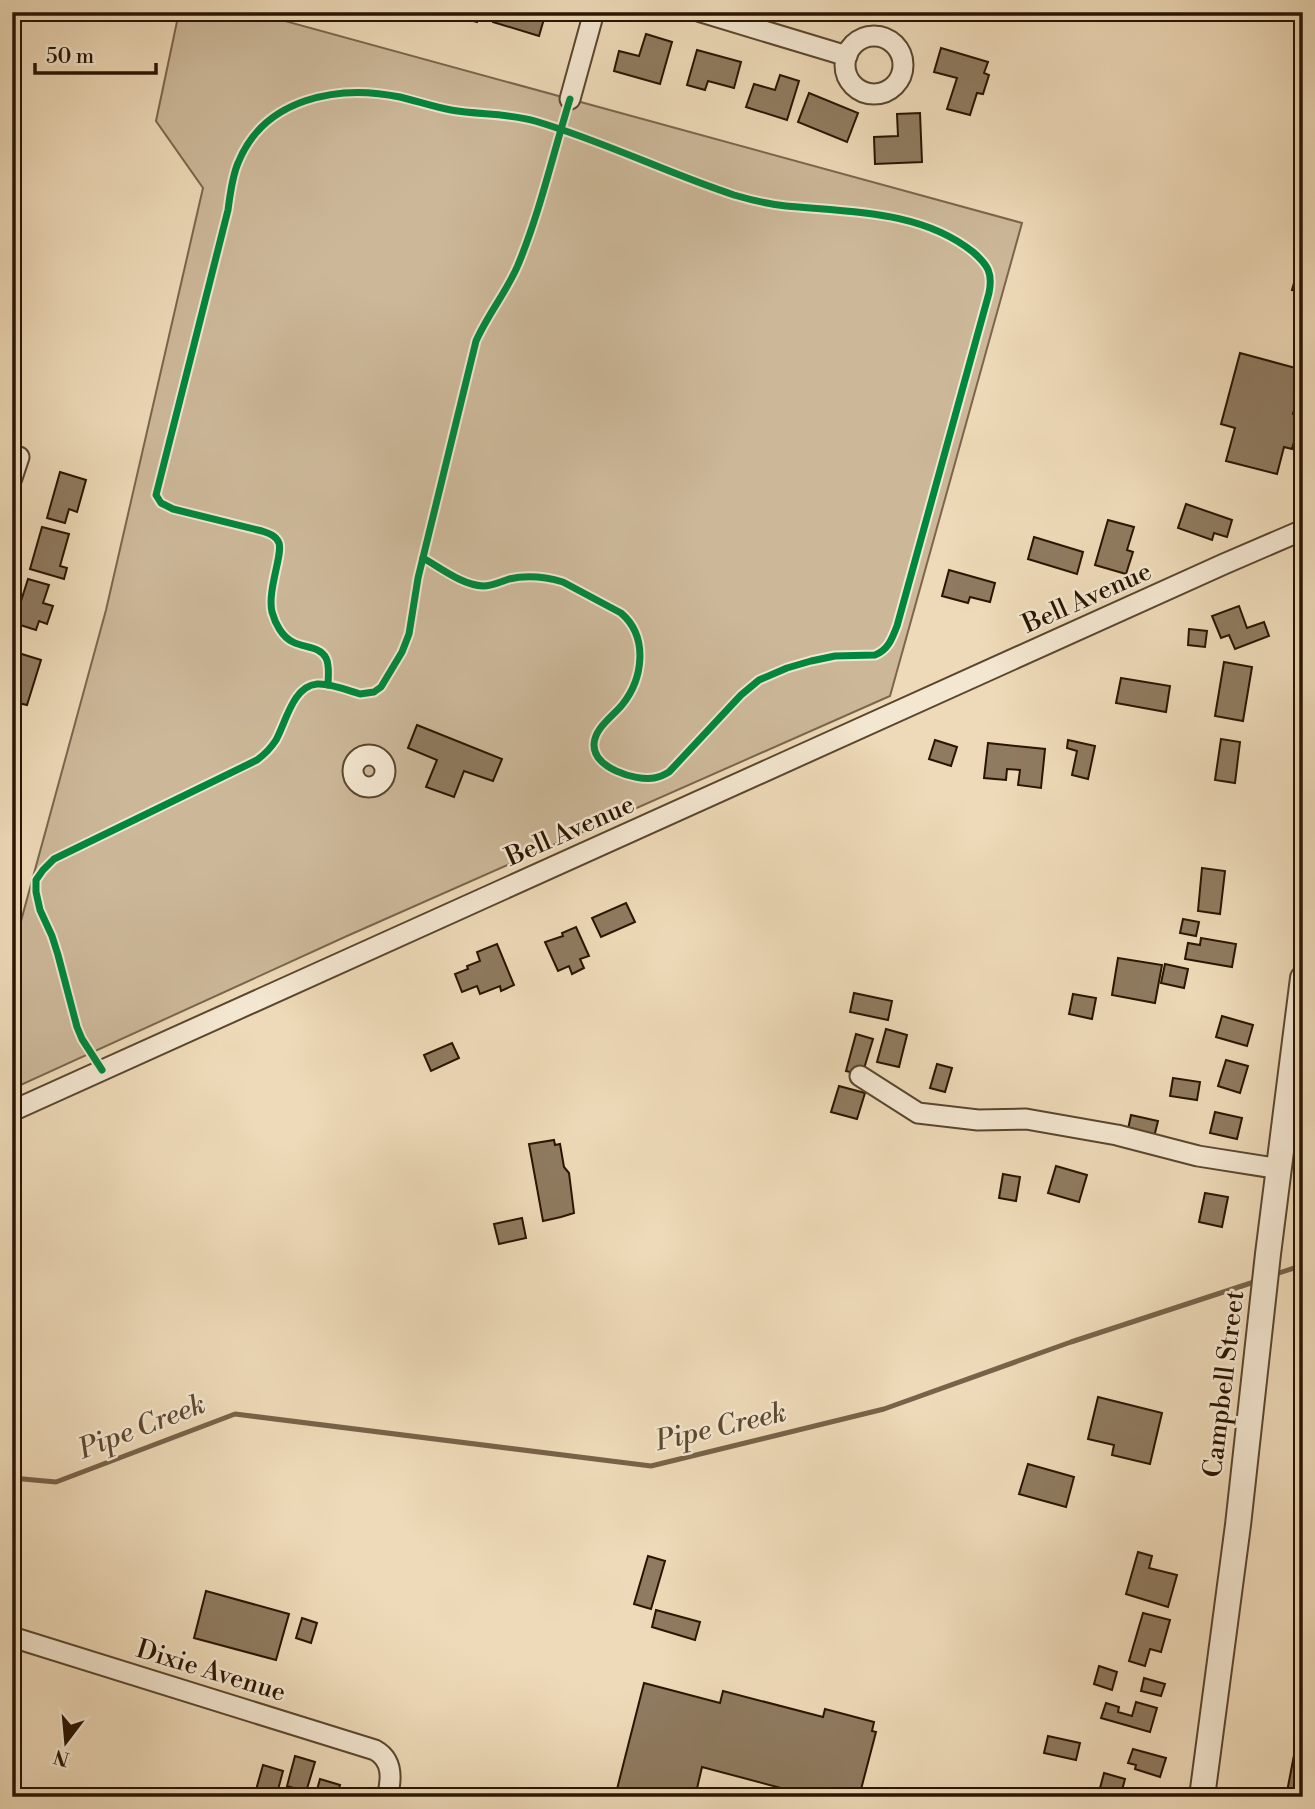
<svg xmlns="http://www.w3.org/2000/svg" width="1315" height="1809" viewBox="0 0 1315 1809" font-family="'Libre Bodoni',serif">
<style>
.green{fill:#ccb899;stroke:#7a664c;stroke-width:2}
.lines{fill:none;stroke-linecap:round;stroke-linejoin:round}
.stream{stroke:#776349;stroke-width:5}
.building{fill:#8f7b60;stroke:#281400;stroke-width:2}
.minor-casing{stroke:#5a462e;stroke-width:23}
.tertiary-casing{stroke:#5a462e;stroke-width:28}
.minor{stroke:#f4e7d1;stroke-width:19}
.tertiary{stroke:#f4e7d1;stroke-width:24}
.cycleway-casing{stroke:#f4e7d1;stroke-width:11}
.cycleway{stroke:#00873e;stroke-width:7}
.labels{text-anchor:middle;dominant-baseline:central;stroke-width:5;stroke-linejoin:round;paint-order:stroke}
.street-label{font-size:26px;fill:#281400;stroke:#f4e7d1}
.water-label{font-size:28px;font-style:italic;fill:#5c4830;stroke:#f4e7d1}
</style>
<rect width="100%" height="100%" fill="#eedab8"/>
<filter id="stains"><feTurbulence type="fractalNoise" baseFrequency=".00286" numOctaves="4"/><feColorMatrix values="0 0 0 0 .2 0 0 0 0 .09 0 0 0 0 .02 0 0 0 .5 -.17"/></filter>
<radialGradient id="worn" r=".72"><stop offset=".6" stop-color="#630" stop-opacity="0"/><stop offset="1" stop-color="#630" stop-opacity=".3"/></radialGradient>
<!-- green -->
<path class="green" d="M179 12H252L1022 223 890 696 347 936 12 1089V954L106 610 203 188 156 121Z"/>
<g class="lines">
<!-- stream -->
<g class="stream">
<path d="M1273 1275 1303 1265"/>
<path d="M12 1478 56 1482 235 1414 651 1466 884 1409 1071 1342 1257 1281"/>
</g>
</g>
<!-- building -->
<g class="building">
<path d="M441 12H480L477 22Z"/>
<path d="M495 12H546L539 36 493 22Z"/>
<path d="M646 34 672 42 660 84 614 71 619 51 639 56Z"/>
<path d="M941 48 988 62 984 73 989 75 983 94 977 93 970 115 947 109 957 78 934 72Z"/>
<path d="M697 50 741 62 734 88 708 81 705 90 687 85Z"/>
<path d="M780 75 799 81 787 120 746 107 754 84 775 90Z"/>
<path d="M809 93 858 113 847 142 798 122Z"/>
<path d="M920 113 922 162 875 164 874 137 898 136 897 114Z"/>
<path d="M1297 272 1303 273V293L1292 290Z"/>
<path d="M1240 353 1303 370V378L1293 414 1301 417 1292 449 1284 447 1277 474 1226 461 1235 428 1221 424Z"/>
<path d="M60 472 86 480 77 512 69 509 65 523 47 518Z"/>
<path d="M1186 504 1232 520 1227 537 1214 533 1212 540 1178 528Z"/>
<path d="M1108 520 1134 527 1127 550 1133 552 1126 574 1095 565Z"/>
<path d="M42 527 69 534 60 566 67 568 64 579 30 569Z"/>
<path d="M1034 537 1083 552 1077 574 1028 559Z"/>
<path d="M949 570 995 583 990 602 970 597 968 603 942 596Z"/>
<path d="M28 579 49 585 43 603 53 606 47 624 39 621 36 630 14 623Z"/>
<path d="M1239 606 1247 628 1264 622 1269 636 1235 649 1229 635 1221 638 1212 616Z"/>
<path d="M1189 629 1207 631 1205 647 1188 645Z"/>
<path d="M12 651 41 660 27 705 14 702 12 709Z"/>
<path d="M1224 662 1252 667 1243 721 1215 716Z"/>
<path d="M1121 678 1170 686 1166 712 1116 703Z"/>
<path d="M417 725 502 759 493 781 464 771 454 797 426 787 437 760 408 748Z"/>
<path d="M1221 739 1240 742 1235 783 1215 780Z"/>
<path d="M935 740 957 747 951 766 929 759Z"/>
<path d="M1068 740 1095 746 1088 779 1072 775 1077 751 1067 748Z"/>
<path d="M988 743 1045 749 1041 788 1018 785 1020 770 1007 769 1006 780 984 778Z"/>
<path d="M1202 868 1225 871 1220 914 1198 911Z"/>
<path d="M626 903 635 922 601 937 592 918Z"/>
<path d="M1183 919 1199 922 1196 936 1180 933Z"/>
<path d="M576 927 589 956 580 959 584 968 572 974 569 966 558 971 545 942 563 936 562 933Z"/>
<path d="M1201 938 1236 944 1232 967 1185 959 1188 943 1200 945Z"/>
<path d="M497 944 514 985 501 991 500 986 480 994 477 986 462 992 455 974 468 969 467 966 480 961 477 952Z"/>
<path d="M1118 958 1162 965 1155 1003 1112 995Z"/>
<path d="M1165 964 1188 969 1184 988 1161 983Z"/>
<path d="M854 993 892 1001 888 1020 850 1012Z"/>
<path d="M1073 994 1096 998 1092 1019 1069 1014Z"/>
<path d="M1222 1016 1253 1025 1247 1046 1216 1037Z"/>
<path d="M886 1029 907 1035 899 1067 877 1062Z"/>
<path d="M856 1034 873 1039 862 1075 846 1071Z"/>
<path d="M452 1043 459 1058 431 1071 424 1055Z"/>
<path d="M1226 1060 1248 1066 1240 1093 1218 1086Z"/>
<path d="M937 1064 952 1068 945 1092 930 1088Z"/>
<path d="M1173 1078 1200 1082 1197 1100 1170 1096Z"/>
<path d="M839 1086 865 1093 857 1119 831 1112Z"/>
<path d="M1215 1112 1242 1118 1237 1139 1210 1133Z"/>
<path d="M1131 1115 1158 1121 1153 1141 1127 1134Z"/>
<path d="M554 1140 555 1145 560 1144 564 1167 569 1173 574 1213 561 1217 543 1221 529 1144Z"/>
<path d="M1056 1166 1087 1175 1079 1202 1048 1193Z"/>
<path d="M1003 1174 1020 1177 1016 1201 999 1198Z"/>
<path d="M1205 1193 1228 1197 1222 1227 1199 1222Z"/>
<path d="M522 1218 526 1238 499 1244 494 1224Z"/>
<path d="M1098 1397 1162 1413 1150 1464 1112 1455 1114 1445 1088 1439Z"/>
<path d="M1028 1464 1074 1477 1066 1507 1019 1494Z"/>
<path d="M1138 1552 1152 1556 1149 1568 1177 1575 1168 1607 1126 1594Z"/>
<path d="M648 1556 665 1561 651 1609 634 1604Z"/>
<path d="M206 1591 289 1614 276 1660 194 1638Z"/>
<path d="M656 1610 700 1622 695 1640 652 1627Z"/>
<path d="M1143 1613 1170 1620 1161 1652 1150 1649 1145 1666 1129 1661Z"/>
<path d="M302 1618 317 1623 311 1643 296 1638Z"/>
<path d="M1099 1666 1117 1672 1112 1690 1094 1684Z"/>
<path d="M1144 1678 1165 1684 1161 1696 1141 1691Z"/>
<path d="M644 1683 720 1703 723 1691 823 1717 825 1709 874 1722 872 1731 876 1732 859 1797H815L702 1767 695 1797H615Z"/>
<path d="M1136 1702 1157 1708 1150 1732 1101 1718 1106 1703 1119 1707 1118 1712 1132 1716Z"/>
<path d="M1048 1736 1080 1743 1076 1760 1044 1753Z"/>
<path d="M1133 1749 1166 1758 1160 1777 1135 1769 1136 1765 1128 1763Z"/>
<path d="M1294 1755 1303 1756V1797H1286Z"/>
<path d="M295 1756 315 1762 306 1792 287 1786Z"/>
<path d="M263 1765 283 1771 276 1797H254Z"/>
<path d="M1104 1773 1125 1779 1121 1794 1100 1788Z"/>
<path d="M320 1779 340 1785 337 1797H315Z"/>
</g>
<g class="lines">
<!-- minor casing -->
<g class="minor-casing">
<g id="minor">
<path d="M701 12 847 56"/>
<circle cx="874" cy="65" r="29"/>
<path d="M570 99 594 12"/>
<path d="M12 478 19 457"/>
<circle cx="369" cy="771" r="16"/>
<path d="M860 1076 918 1113 978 1120 1026 1119 1117 1135 1198 1156 1280 1169"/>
<path d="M12 1111 1224 564 1303 530"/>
<path d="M12 1637 375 1750C393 1760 392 1779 387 1797"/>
</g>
</g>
<!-- tertiary casing -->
<g class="tertiary-casing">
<path id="tertiary" d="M1202 1797 1238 1525 1268 1254 1303 978"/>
</g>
<!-- minor -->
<use href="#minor" class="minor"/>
<!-- tertiary -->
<use href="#tertiary" class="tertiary"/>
<!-- cycleway casing -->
<g class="cycleway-casing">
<g id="cycleway">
<path d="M328 685C328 677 330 666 326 658 320 646 304 648 293 642 282 637 275 623 272 612 267 591 283 554 279 543 276 535 268 533 262 531L173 509 161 503 156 495 228 210C230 195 232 177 238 163 264 98 338 84 400 97 417 101 434 107 451 110 479 115 508 113 535 121 603 141 667 173 734 195 751 200 768 204 786 206 848 212 921 210 973 252 988 265 993 273 989 293L897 626C892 639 888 650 875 655L835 656 811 661 787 668 759 680 741 695 669 772C664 775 660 777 654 778 635 781 593 768 594 744 595 728 612 717 622 705 643 679 649 637 621 613L563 582C546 577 527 575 509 579 500 582 492 586 483 586 462 585 441 568 423 558"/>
<path d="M102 1070 82 1039 77 1027 58 955 52 936 40 910 36 892V880L43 870 54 859 257 760C265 754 271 748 276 740 286 722 293 686 317 684 330 683 347 690 360 694L374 692 381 687 402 652 409 634 418 578 476 341C488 314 507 291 518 265 540 212 553 154 570 99"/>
</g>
</g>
<!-- cycleway -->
<use href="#cycleway" class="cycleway"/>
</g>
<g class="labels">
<!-- street labels -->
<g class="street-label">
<text transform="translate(1087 598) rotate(-24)">Bell Avenue</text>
<text transform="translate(570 831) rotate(-24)">Bell Avenue</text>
<text transform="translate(1224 1384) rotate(-83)">Campbell Street</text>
<text transform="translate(211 1671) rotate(17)">Dixie Avenue</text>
</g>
<!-- water labels -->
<g class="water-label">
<text transform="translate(142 1427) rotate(-21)">Pipe Creek</text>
<text transform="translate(721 1427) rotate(-13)">Pipe Creek</text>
</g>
</g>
<!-- margin -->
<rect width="1315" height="1809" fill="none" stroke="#eedab8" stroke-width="42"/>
<rect x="14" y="14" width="1287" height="1781" fill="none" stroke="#281400" stroke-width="3.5"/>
<rect x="21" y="21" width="1273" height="1767" fill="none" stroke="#281400" stroke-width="2"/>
<!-- north arrow -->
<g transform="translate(66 1742) rotate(196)" stroke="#f4e7d1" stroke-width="5" paint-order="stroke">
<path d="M0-5L12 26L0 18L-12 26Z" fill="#281400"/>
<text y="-10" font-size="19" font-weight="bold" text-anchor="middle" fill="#281400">N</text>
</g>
<!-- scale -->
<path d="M35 63v10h121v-10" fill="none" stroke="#281400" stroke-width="3.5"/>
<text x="46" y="63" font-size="21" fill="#281400" stroke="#f4e7d1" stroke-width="5" paint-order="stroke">50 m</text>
<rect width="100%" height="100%" filter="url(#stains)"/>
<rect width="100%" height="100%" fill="url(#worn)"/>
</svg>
